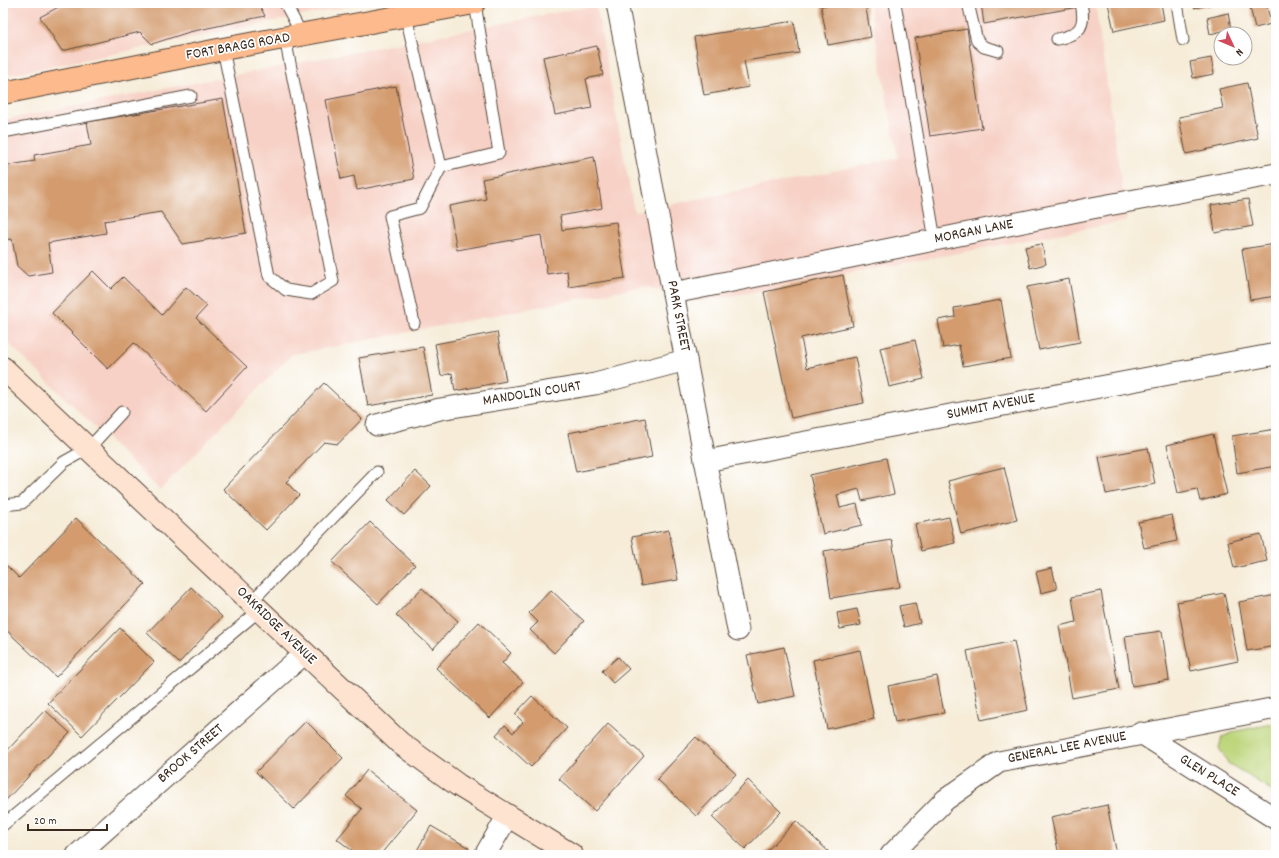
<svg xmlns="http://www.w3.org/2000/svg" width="1279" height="858" viewBox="0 0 1279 858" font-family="Dekko,sans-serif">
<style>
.built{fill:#f7d1c6}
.green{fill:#bdd57a;stroke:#7c804c}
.building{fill:#d39b6e}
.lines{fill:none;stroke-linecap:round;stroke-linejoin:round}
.lane-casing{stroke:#57473a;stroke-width:13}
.street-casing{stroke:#57473a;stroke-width:23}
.secondary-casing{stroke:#57473a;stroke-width:24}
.primary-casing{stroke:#57473a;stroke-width:24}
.lane{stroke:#fff;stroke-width:11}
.street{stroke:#fff;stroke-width:21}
.secondary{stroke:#fee3d1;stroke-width:22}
.primary{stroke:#fcba8d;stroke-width:22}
.labels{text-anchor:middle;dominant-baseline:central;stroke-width:3.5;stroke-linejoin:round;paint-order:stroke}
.street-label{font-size:15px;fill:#3b2a1e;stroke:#fff}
</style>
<rect width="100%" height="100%" fill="#fff"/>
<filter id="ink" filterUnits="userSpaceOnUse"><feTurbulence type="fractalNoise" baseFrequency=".025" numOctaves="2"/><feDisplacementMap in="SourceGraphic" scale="8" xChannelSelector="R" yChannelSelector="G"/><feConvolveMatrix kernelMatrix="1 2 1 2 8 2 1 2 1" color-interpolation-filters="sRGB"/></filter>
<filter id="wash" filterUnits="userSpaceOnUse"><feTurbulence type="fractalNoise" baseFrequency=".012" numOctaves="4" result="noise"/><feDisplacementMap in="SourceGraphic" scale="16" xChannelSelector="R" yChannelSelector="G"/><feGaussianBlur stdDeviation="0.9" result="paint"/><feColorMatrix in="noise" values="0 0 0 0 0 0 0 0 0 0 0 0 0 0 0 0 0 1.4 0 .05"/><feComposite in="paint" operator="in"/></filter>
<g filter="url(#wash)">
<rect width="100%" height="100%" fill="#f6ecd8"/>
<!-- built -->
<g class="built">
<path d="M3 3H365L3 76Z"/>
<path d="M869 3H1095L1127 221 699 302 644 286 291 355 160 490 3 338V120L596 5 634 212 898 158Z"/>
</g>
<!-- green -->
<path class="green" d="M1276 723V793L1228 763 1219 748 1222 737 1237 731Z"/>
<g id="blocks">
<!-- building -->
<g class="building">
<path d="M66 3H258L265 16 189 32 152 44 140 32 62 51 40 17Z"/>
<path d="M838 3H865L871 37 828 45 821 6Z"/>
<path d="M981 3H1078V7L984 24Z"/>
<path d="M1108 3H1161L1164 20 1114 31Z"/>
<path d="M1193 3H1214V4L1194 8Z"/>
<path d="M1266 3 1271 24 1255 28 1250 7Z"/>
<path d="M1228 13 1231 29 1210 34 1207 18Z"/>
<path d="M794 21 799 53 744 61 749 87 704 95 694 37Z"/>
<path d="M967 29 982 128 930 136 915 38Z"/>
<path d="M597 46 603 75 586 79 592 108 555 115 543 57Z"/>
<path d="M1211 58 1214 74 1193 78 1190 62Z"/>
<path d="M1247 83 1258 138 1186 154 1179 117 1223 108 1219 89Z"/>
<path d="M396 86 414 179 357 190 354 176 341 179 326 100Z"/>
<path d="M223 99 246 233 183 244 161 212 104 221 106 233 48 243 52 272 28 276 17 266 12 239 3 240V166L35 161 34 155 91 145 87 122Z"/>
<path d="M594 157 602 208 560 216 562 230 616 222 625 278 569 287 567 271 547 274 541 235 457 250 449 206 486 199 482 179Z"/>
<path d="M1248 199 1253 226 1215 233 1211 205Z"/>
<path d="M1042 244 1046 264 1030 268 1025 247Z"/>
<path d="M1276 244V296L1250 300 1242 249Z"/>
<path d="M93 271 111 289 123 277 162 315 186 287 207 306 196 318 247 367 206 411 134 343 108 369 52 313Z"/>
<path d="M843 275 853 326 801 338 807 368 855 357 864 403 791 418 764 292Z"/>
<path d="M1069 279 1080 342 1039 350 1027 287Z"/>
<path d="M1001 300 1011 358 963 366 959 345 943 348 938 320 955 317 954 308Z"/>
<path d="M497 332 506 381 455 391 452 373 441 376 435 344Z"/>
<path d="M915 340 924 379 889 387 880 348Z"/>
<path d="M423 347 432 395 368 406 359 358Z"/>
<path d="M324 383 362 419 338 444 324 442 286 482 299 495 266 530 223 489Z"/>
<path d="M645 418 652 457 576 472 568 433Z"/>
<path d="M1276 429V466L1237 473 1232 436Z"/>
<path d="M1213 434 1227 494 1200 501 1197 489 1178 493 1167 445Z"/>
<path d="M1148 448 1155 484 1106 494 1099 457Z"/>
<path d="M886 458 894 494 862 501 859 489 837 495 840 508 857 504 862 525 823 534 810 475Z"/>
<path d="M1004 467 1017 520 961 534 948 481Z"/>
<path d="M415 471 431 486 404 515 388 500Z"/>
<path d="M1172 515 1177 541 1144 548 1138 522Z"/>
<path d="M949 517 955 543 921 551 915 524Z"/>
<path d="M76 518 145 584 56 677 3 627V562L19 578Z"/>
<path d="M370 522 415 565 378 604 332 562Z"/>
<path d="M669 530 678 580 641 586 632 537Z"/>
<path d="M1261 534 1267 561 1234 568 1228 542Z"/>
<path d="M892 540 900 587 831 598 824 551Z"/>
<path d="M1052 568 1057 589 1041 593 1036 572Z"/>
<path d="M191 587 222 617 179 663 147 633Z"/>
<path d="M422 588 458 621 433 649 396 615Z"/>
<path d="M551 590 584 621 554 653 530 630 538 622 529 613Z"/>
<path d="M1101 591 1119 689 1072 698 1059 626 1076 622 1072 597Z"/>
<path d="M1224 593 1238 661 1191 671 1177 602Z"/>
<path d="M1276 595V646L1247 651 1239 602Z"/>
<path d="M915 603 920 623 904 627 899 606Z"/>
<path d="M857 609 861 625 840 629 837 613Z"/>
<path d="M479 622 511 653 502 663 523 682 490 718 436 668Z"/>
<path d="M120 628 154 662 82 736 48 703Z"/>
<path d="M1162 631 1169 680 1132 686 1125 636Z"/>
<path d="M1014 641 1028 710 981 720 967 651Z"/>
<path d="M784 647 795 696 758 704 747 655Z"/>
<path d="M860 650 874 719 827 729 813 660Z"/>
<path d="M618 657 629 669 613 683 602 671Z"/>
<path d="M937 676 944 713 895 722 888 686Z"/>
<path d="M532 696 567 728 531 767 496 735 505 725 513 733 523 722 515 714Z"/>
<path d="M45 710 70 733 4 802 3 801V755Z"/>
<path d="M306 721 343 758 294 809 256 772Z"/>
<path d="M608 724 644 756 595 811 559 779Z"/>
<path d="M696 737 736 774 696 816 657 779Z"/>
<path d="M367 770 417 810 380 855H358L337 839 362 809 346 796Z"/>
<path d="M748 780 781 812 745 849 712 817Z"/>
<path d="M1107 805 1117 855H1059L1051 817Z"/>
<path d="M796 821 832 855H763Z"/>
<path d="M431 826 469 848 465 855H421L416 852Z"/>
</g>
</g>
</g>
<g filter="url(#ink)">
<use href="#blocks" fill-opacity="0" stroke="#57473a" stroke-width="1"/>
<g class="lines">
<!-- lane casing -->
<g class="lane-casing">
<g id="lane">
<path d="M285 3 302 35"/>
<path d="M895 3 935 240"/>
<path d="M968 3 977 41 984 47 998 51"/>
<path d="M1177 3 1183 40"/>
<path d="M406 16 441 167"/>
<path d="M1057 39C1081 34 1086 26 1081 3"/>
<path d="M223 49 269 276 286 290 311 294 333 281 285 38"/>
<path d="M3 132 191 96"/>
<path d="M414 323 390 216 420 208 441 167 499 153 475 3"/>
<path d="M3 505 22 503 64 462 89 448 122 412"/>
<path d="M251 602 377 472"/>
<path d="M3 825 260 610"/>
</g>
</g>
<!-- street casing -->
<g class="street-casing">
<g id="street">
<path d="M617 3 738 630"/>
<path d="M673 293 1092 208 1276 174"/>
<path d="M377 425 440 409 595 384 686 360"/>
<path d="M705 461 1276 354"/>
<path d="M1141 733 1276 819"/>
<path d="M77 855 305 653"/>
<path d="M485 855 507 817"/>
<path d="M891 855 945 800 999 762 1276 708"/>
</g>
</g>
<!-- secondary casing -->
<g class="secondary-casing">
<path id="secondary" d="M3 368 400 743 458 785 572 855"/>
</g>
<!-- primary casing -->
<g class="primary-casing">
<path id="primary" d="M3 93 223 49 474 3"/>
</g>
<!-- lane -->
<use href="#lane" class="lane"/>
<!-- street -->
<use href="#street" class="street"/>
<!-- secondary -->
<use href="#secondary" class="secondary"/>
<!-- primary -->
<use href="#primary" class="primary"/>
</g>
</g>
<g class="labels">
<!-- street labels -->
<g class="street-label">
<text transform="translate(238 47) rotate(-10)">FORT BRAGG ROAD</text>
<text transform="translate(974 232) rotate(-11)">MORGAN LANE</text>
<text transform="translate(678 316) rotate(79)">PARK STREET</text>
<text transform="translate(532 394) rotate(-9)">MANDOLIN COURT</text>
<text transform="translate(991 407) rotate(-11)">SUMMIT AVENUE</text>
<text transform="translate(276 626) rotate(44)">OAKRIDGE AVENUE</text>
<text transform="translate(1067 748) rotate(-11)">GENERAL LEE AVENUE</text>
<text transform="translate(191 754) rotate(-41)">BROOK STREET</text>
<text transform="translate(1209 776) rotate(32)">GLEN PLACE</text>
</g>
</g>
<!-- margin -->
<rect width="1279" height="858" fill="none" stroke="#fff" stroke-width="16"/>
<!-- north arrow -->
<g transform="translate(1233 46) rotate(134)"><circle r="19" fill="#ffffff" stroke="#b1aaa5"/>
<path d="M0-3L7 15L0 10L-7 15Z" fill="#d1495b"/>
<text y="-6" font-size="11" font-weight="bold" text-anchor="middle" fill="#3b2a1e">N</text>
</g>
<!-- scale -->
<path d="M28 824v6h79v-6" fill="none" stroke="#3b2a1e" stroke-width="2"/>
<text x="34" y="824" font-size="12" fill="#3b2a1e" stroke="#ffffff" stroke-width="3" paint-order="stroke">20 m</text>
</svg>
